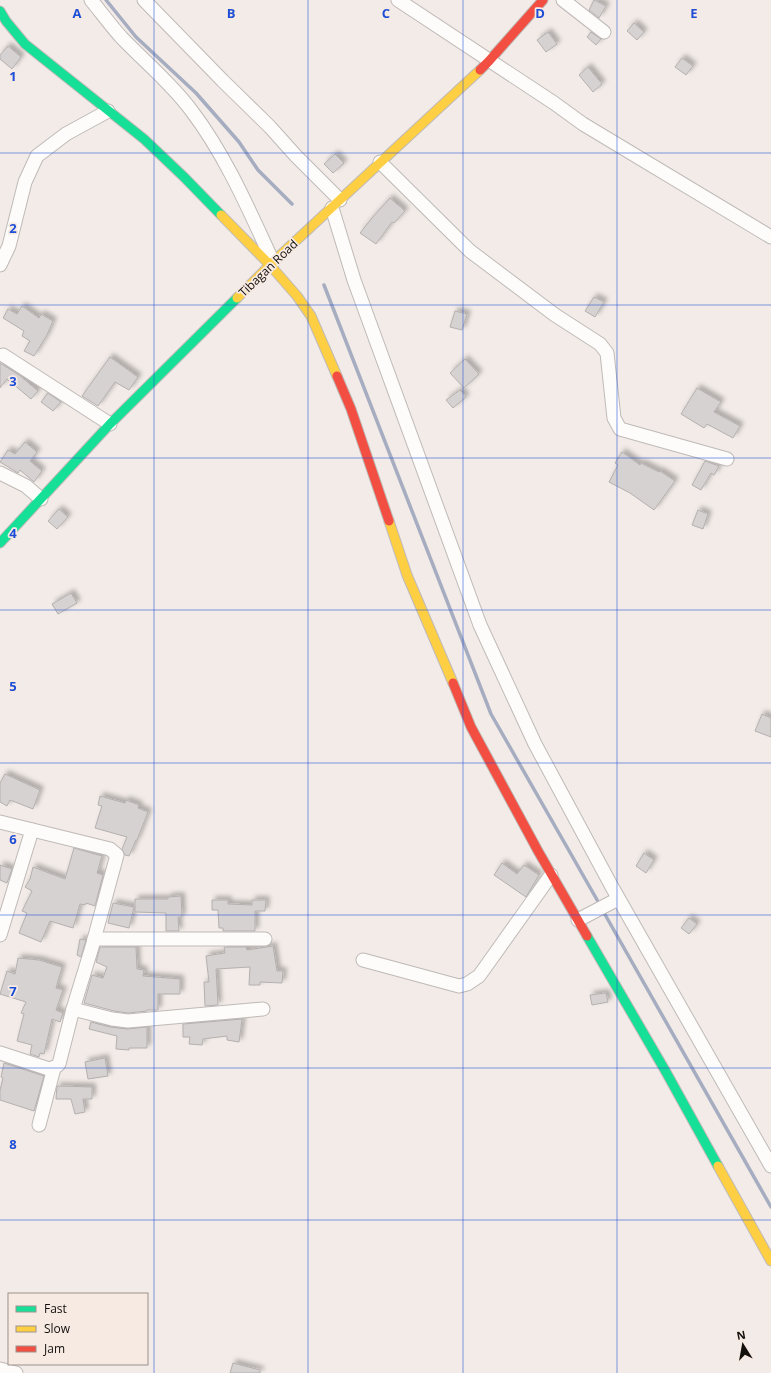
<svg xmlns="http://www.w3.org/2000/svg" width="771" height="1373" viewBox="0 0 771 1373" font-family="'Open Sans',sans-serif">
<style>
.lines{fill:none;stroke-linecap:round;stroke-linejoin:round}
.stream{stroke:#a6adc0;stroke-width:3.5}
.building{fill:#d7d2d2;stroke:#b4b0b0;filter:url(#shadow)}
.street-casing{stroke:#bfbab7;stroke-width:15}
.fast-casing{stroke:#bfbab7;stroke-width:11}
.slow-casing{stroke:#bfbab7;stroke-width:11}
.jam-casing{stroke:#bfbab7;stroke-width:11}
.street{stroke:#fdfcfb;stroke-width:13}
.fast{stroke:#16e098;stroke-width:9}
.slow{stroke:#ffcf43;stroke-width:9}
.jam{stroke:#f24e42;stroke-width:9}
.grid{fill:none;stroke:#1d4ed8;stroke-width:1;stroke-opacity:0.55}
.labels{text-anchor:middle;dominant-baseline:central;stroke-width:3.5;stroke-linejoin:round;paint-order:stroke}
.street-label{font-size:12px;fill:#130f0d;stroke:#f6eae3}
.grid-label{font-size:13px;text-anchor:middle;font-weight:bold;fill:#1d4ed8;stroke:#f6eae3;stroke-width:3.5;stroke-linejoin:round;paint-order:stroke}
</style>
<defs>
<filter id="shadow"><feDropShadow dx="3.5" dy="-3.5" stdDeviation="2" flood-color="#0004"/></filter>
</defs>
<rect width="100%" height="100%" fill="#f2ebe7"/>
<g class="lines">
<!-- stream -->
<g class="stream">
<path d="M106 0 136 37 196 93 239 142 258 170 292 204"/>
<path d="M324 285 491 714 600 905"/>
<path d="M603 911 771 1207"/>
</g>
</g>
<!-- building -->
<g class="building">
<path d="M594 0 606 6 599 18 589 10Z"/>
<path d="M634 23 644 32 637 40 627 31Z"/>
<path d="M548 32 557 44 546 52 537 40Z"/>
<path d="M591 32 601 39 596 45 587 37Z"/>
<path d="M8 46 21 57 12 69 0 59V55Z"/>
<path d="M682 58 693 66 686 75 675 67Z"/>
<path d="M588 67 602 84 593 92 579 75Z"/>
<path d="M335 154 344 163 333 173 324 164Z"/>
<path d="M390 198 405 211 394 223 392 222 376 244 360 233 372 218Z"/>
<path d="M594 297 604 302 595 317 585 311Z"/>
<path d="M22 306 39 318 41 314 53 321 47 335 34 356 24 351 30 341 22 336 24 331 3 318 8 309 17 314Z"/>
<path d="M455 311 467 314 462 330 450 327Z"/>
<path d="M110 357 138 377 129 390 115 382 98 406 82 396Z"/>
<path d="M465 359 479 374 464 388 450 373Z"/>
<path d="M0 363 19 375 38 391 31 399 7 379 0 388Z"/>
<path d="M697 388 721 402 714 412 740 426 733 438 707 424 704 428 681 414Z"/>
<path d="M460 390 466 397 453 408 446 400Z"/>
<path d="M48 393 61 402 53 411 41 402Z"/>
<path d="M25 442 37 452 30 461 42 471 34 482 20 470 18 473 0 462 8 450 15 454Z"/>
<path d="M622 452 640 465 641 463 659 472 660 471 675 481 654 510 630 493 609 482 618 465 615 463Z"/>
<path d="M705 461 719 466 714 475 711 473 701 490 692 485Z"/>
<path d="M59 509 68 517 57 529 48 521Z"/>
<path d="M698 510 708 514 703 529 692 525Z"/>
<path d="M71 593 77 603 58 614 52 604Z"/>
<path d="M762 714 771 718V737L755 731Z"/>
<path d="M5 774 40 790 33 809 10 800 7 806 0 802V783Z"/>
<path d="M100 796 125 803 126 800 139 805 138 808 148 812 137 840H136L129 856 125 855 122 849 127 837 95 828 102 806 98 805Z"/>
<path d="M74 848 102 856 97 873 103 875 95 906 86 903 85 905 80 904 73 928 50 921 41 942 19 933 27 913 22 911 32 891 25 887 30 879 33 867 65 879Z"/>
<path d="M644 853 654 860 646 873 636 866Z"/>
<path d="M502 863 517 874 524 865 539 875 526 897 494 875Z"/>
<path d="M0 865 12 869 7 883 0 880Z"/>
<path d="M181 896 182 917H178L179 931H166V913L135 912V899H168V897Z"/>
<path d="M212 900H228V904L252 905V900H266L265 911H255V931H223V928H219L218 910H212Z"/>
<path d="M113 903 134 907 129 928 108 923Z"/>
<path d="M689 918 697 924 689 934 681 928Z"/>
<path d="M80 939 86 940 81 957 77 955Z"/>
<path d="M273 946 277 971H283L282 983 260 982V985H249L250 967 216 969 218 1005 205 1006 204 982H209L206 956 225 953 224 947H246L247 950Z"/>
<path d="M100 947H136L137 969 144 970 143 976 180 979V994H158V1010H147V1011L128 1013 114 1011 84 1003 92 975 103 978 107 967 96 962Z"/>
<path d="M18 958 39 960 62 967 56 988 63 990 56 1010 63 1013 60 1022 52 1019 44 1054 40 1053 39 1057 30 1054 32 1045 17 1041 24 1014 21 1013 26 1002 0 994 7 971 15 974Z"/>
<path d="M606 993 608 1002 592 1005 590 995Z"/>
<path d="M242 1019 239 1042 227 1040V1036L203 1039 202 1045 189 1044 190 1037H183V1024Z"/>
<path d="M91 1022 110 1027 127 1029 147 1027V1048H129V1050L116 1049 117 1036 89 1029Z"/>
<path d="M105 1058 108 1076 88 1079 85 1062Z"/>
<path d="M4 1063 44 1076 34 1111 0 1100V1090L3 1078 1 1077Z"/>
<path d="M57 1086 92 1087V1099H83L85 1112 75 1114 71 1099H56Z"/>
<path d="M233 1363 260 1370V1373H230Z"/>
</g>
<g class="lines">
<!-- street casing -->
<g class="street-casing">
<g id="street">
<path d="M91 0C101 12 111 26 122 38 145 62 171 83 191 110 226 156 249 210 273 262"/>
<path d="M144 0 223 81 270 127 296 156 340 200"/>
<path d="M398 0 554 103 583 124 771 237"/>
<path d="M563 0 604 32"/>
<path d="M380 162 470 251 555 315 600 344 607 353 614 418 620 429 727 459"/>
<path d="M332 208 354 280 480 625 535 744 612 887 771 1166"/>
<path d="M0 265 9 246 25 182 37 156 66 134 108 111"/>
<path d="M3 355 110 424"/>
<path d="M0 473 26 486 41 499"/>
<path d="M0 822 110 849 117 855 92 947 73 1009 59 1064 57 1066 49 1069 0 1053"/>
<path d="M578 920 618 899"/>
<path d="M0 935 32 830"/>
<path d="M94 939H265"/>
<path d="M363 960 459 986 467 984 479 976 551 875"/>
<path d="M73 1009 112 1019 128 1021 263 1009"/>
<path d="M39 1125 54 1068"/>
<path d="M0 1369 16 1373"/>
</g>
</g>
<!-- fast casing -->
<g class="fast-casing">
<g id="fast">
<path d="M0 11 6 21 25 44 144 139 184 177 221 215"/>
<path d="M0 543 110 424 237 298"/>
<path d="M587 936 666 1072 718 1166"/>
</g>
</g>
<!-- slow casing -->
<g class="slow-casing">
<g id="slow">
<path d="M221 215 270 265 297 296 311 316 337 376"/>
<path d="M237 298 273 262 480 70"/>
<path d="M389 521 407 575 453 683"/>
<path d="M718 1166 771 1261"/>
</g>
</g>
<!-- jam casing -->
<g class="jam-casing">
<g id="jam">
<path d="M480 70 489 61 543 0"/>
<path d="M337 376 351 409 389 521"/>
<path d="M453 683 471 727 538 851 587 936"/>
</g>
</g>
<!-- street -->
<use href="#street" class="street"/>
<!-- fast -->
<use href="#fast" class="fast"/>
<!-- slow -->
<use href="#slow" class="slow"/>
<!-- jam -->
<use href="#jam" class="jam"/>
</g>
<!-- grid -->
<path class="grid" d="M154 0V1373M308 0V1373M463 0V1373M617 0V1373M0 153H771M0 305H771M0 458H771M0 610H771M0 763H771M0 915H771M0 1068H771M0 1220H771"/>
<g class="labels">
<!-- street labels -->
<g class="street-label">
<text transform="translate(268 268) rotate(-44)">Tibagan Road</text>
</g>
</g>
<g class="grid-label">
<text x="77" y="18">A</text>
<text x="231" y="18">B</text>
<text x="386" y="18">C</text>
<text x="540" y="18">D</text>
<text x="694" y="18">E</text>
<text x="13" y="81">1</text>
<text x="13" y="233">2</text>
<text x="13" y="386">3</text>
<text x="13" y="538">4</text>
<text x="13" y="691">5</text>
<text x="13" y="844">6</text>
<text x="13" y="996">7</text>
<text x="13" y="1149">8</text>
</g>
<!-- legend -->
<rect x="8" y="1293" width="140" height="72" fill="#f6eae3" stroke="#9b928d"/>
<rect x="16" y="1306" width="20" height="6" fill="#16e098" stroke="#9b928d"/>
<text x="44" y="1313" font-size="12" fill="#130f0d">Fast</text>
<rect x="16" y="1326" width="20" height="6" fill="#ffcf43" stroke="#9b928d"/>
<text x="44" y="1333" font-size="12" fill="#130f0d">Slow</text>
<rect x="16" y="1346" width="20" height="6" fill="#f24e42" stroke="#9b928d"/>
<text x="44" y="1353" font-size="12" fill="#130f0d">Jam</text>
<!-- north arrow -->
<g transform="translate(743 1345) rotate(349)" stroke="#f6eae3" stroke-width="3" paint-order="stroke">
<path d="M0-3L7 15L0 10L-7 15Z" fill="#130f0d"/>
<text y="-6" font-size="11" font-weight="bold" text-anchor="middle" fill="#130f0d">N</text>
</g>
</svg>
